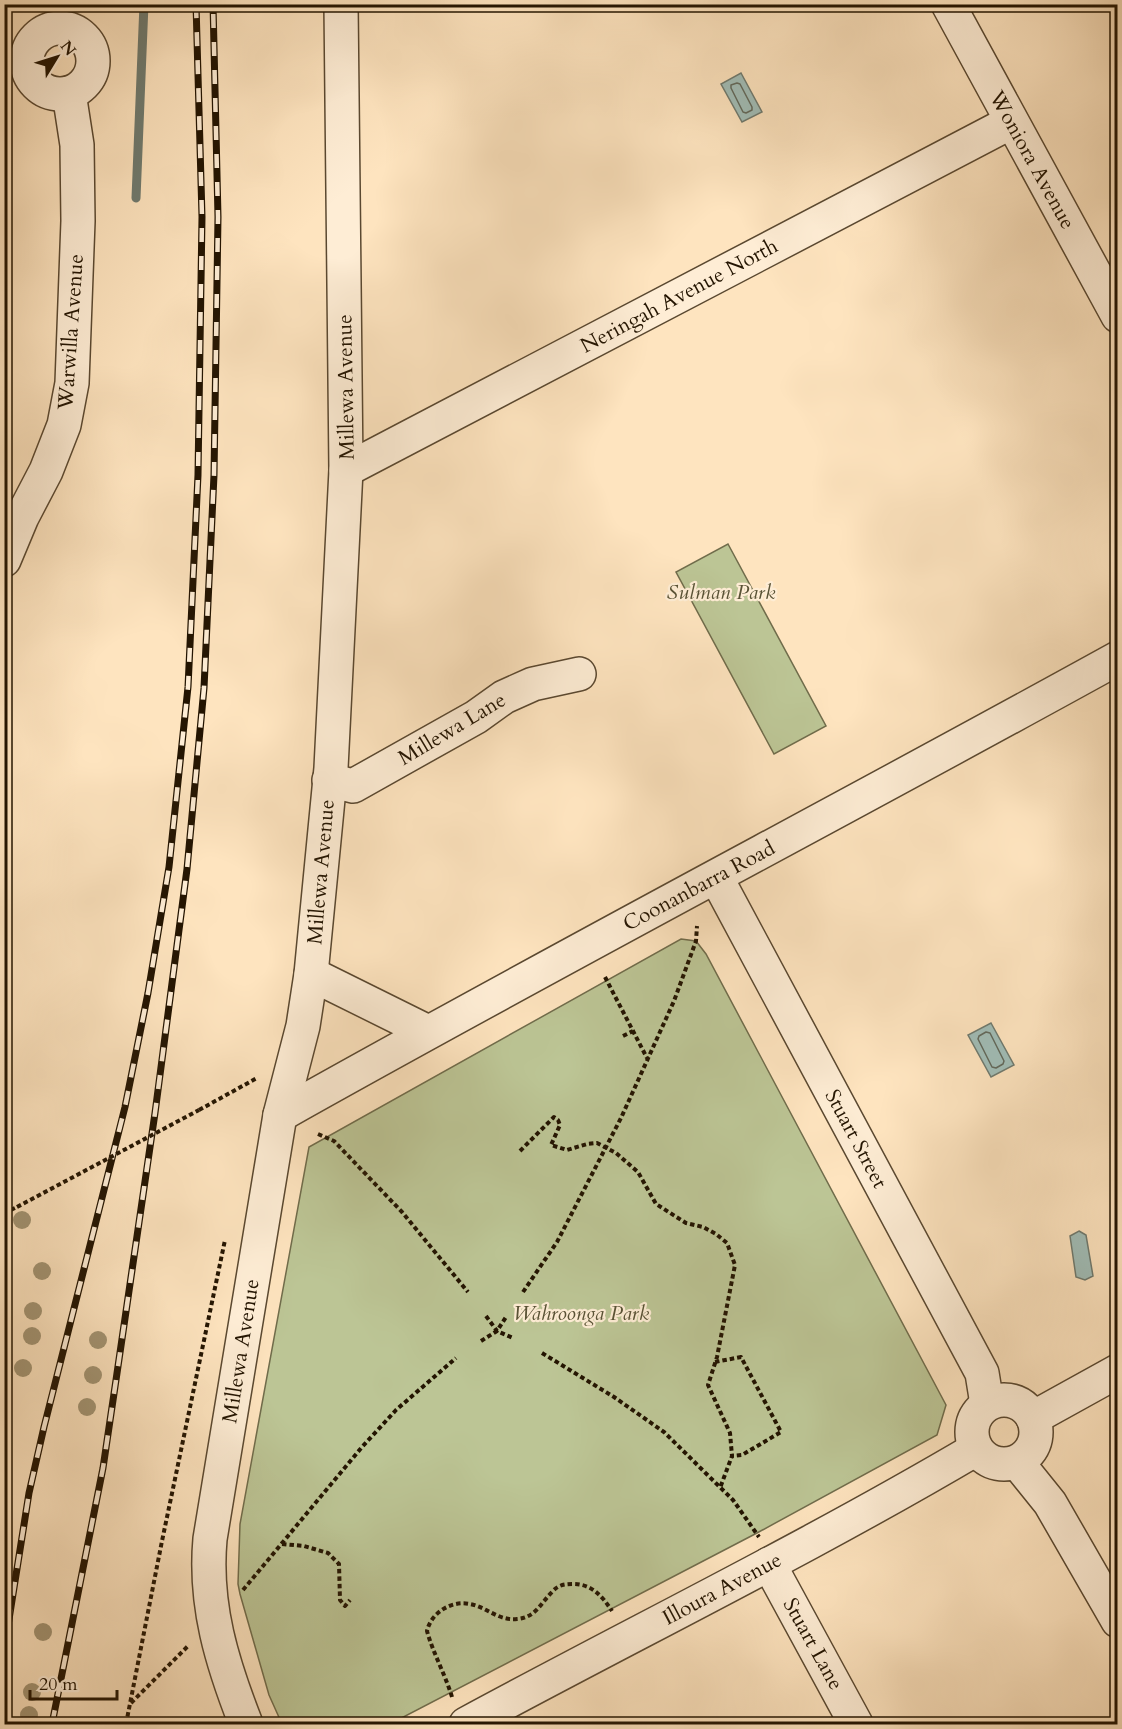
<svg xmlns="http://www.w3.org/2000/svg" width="1122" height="1729" viewBox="0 0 1122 1729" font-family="Cardo,serif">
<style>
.green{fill:#bcc595;stroke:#706c4b;stroke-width:1.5}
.water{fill:#a1beb8;stroke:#6f7a6f;stroke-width:1.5}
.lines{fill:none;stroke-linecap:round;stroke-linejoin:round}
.shore{stroke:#62695c;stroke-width:1.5}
.stream{stroke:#6f7a6f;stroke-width:9}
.minor-casing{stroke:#5a4830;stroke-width:36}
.path{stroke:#231401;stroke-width:4;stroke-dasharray:4.5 3;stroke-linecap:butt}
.minor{stroke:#feedd5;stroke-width:33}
.rail-casing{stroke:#231401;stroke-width:7}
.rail{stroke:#feedd5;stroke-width:4.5;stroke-dasharray:14;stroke-linecap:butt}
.path-bridge{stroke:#231401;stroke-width:4;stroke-dasharray:4.5 3;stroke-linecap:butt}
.tree{fill:#a39473}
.labels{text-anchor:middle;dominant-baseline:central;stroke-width:4.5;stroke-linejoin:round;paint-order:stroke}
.street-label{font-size:21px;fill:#231401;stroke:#feedd5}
.park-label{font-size:21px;font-style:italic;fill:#595235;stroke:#feedd5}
</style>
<rect width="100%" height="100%" fill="#fee4bf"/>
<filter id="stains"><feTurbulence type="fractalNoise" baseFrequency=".00333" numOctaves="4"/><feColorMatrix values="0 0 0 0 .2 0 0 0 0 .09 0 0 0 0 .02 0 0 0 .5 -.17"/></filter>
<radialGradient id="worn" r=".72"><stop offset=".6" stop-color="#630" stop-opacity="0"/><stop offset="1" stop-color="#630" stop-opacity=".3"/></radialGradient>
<!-- green -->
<g class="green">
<path d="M728 544 826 726 774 754 676 572Z"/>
<path d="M681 939 696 941 706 954 946 1405 937 1435 757 1533 390 1724H282L269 1695 240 1594 238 1584 240 1524 309 1147Z"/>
</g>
<!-- water -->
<g class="water">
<path d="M741 73 762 112 742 122 721 84Z"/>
<path d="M991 1023 1014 1065 991 1077 968 1035Z"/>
<path d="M1079 1231 1086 1235 1093 1276 1085 1280 1076 1277 1070 1236Z"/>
</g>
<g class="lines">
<!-- shore -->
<g class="shore">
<path d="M737 83 740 84 752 107V110L746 113 743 112 731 88V85Z"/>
<path d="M986 1032 990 1033 1004 1061 1003 1064 996 1068 992 1067 978 1039 979 1036Z"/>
</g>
<!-- stream -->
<path class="stream" d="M136 198 144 4"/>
<!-- minor casing -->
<g class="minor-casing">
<g id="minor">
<path d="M948 4 1118 316"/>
<circle cx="60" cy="61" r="33"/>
<path d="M346 470 1011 122"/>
<path d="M4 560 22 517 46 471 64 425 72 383 78 221 77 145 69 93"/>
<path d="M329 780 353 786 476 717 504 697 533 684 579 674"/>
<path d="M716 877 982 1373 987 1404"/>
<path d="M311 974 428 1032"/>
<path d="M280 1115C557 959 839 812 1118 658"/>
<circle cx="1004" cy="1432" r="32"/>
<path d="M1033 1418 1118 1371"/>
<path d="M1017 1462 1050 1503 1118 1621"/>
<path d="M769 1564 856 1724"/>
<path d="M246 1724C222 1663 204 1605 210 1539L280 1115 303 1026 311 974 331 768 346 470 341 4"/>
<path d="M466 1724C636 1632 810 1547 976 1449"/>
</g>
</g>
<!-- path -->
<g class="path">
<path d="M605 977 647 1058"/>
<path d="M623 1036 633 1031"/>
<path d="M199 1110 257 1078"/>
<path d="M318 1134 334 1141 402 1212 468 1292"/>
<path d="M520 1151 554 1117 558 1120 560 1125 551 1145 567 1150 587 1144 597 1143 616 1153 638 1172 656 1204 686 1223 703 1227 716 1234 727 1243 735 1265 717 1357 708 1385 730 1433 732 1456 720 1488"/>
<path d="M4 1213 17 1207"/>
<path d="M523 1292 557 1242 621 1118 674 1001 696 941 697 926"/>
<path d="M486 1316 497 1331 513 1338"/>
<path d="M481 1341 497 1331 506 1317"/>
<path d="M542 1353 614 1397 664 1432 733 1500 759 1537"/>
<path d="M715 1362 741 1357 781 1432 742 1455 732 1456"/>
<path d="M282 1544 304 1546 328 1553 339 1564 340 1600 345 1606 350 1600"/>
<path d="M243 1590 362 1447 396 1410 456 1358"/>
<path d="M452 1697C445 1674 433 1653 427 1631 431 1613 451 1600 470 1604 487 1607 498 1621 517 1619 535 1618 541 1603 552 1592 558 1585 564 1584 573 1584 592 1584 602 1596 612 1611"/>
<path d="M131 1703 189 1645"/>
<path d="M126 1724 162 1541 225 1240"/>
</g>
<!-- minor -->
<use href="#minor" class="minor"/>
<!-- rail casing -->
<g class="rail-casing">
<g id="rail">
<path d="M4 1651 29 1493 44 1427 125 1107 148 993 169 867 188 687 198 475 202 217 196 4"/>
<path d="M52 1724 103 1468 116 1380 155 1113 187 869 204 688 214 475 218 217 213 4"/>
</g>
</g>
<!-- rail -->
<use href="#rail" class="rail"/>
<!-- path-bridge -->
<path class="path-bridge" d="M17 1207 199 1110"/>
</g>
<!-- trees -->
<g class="tree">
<circle cx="22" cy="1220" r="9"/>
<circle cx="42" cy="1271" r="9"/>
<circle cx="33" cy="1311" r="9"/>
<circle cx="32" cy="1336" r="9"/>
<circle cx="98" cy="1340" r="9"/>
<circle cx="23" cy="1368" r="9"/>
<circle cx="93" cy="1375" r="9"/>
<circle cx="87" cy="1407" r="9"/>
<circle cx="43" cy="1632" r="9"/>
<circle cx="32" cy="1692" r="9"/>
<circle cx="29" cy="1715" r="9"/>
</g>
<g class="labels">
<!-- street labels -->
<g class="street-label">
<text transform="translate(1032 160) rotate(61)">Woniora Avenue</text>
<text transform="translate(679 296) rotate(-28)">Neringah Avenue North</text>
<text transform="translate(71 332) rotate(-86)">Warwilla Avenue</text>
<text transform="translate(346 387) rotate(-91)">Millewa Avenue</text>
<text transform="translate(452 729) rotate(-31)">Millewa Lane</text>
<text transform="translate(321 872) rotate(-85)">Millewa Avenue</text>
<text transform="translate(699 886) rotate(-28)">Coonanbarra Road</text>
<text transform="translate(856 1139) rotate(62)">Stuart Street</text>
<text transform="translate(241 1351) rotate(-81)">Millewa Avenue</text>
<text transform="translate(722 1589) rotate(-28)">Illoura Avenue</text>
<text transform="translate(813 1644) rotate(61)">Stuart Lane</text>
</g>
<!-- park labels -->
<g class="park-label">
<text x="721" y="592">Sulman Park</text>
<text x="581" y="1313">Wahroonga Park</text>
</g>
</g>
<!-- margin -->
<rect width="1122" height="1729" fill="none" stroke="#fee4bf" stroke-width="24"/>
<rect x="6" y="6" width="1110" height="1717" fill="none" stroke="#231401" stroke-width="3"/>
<rect x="12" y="12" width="1098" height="1705" fill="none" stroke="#231401" stroke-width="1.5"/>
<!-- north arrow -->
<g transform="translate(57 57) rotate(52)" stroke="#feedd5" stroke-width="4.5" paint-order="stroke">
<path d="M0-4.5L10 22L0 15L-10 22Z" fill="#231401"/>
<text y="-9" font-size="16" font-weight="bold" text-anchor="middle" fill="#231401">N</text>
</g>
<!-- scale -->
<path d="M30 1690v9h87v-9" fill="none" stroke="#231401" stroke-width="3"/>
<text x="39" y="1690" font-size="18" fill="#231401" stroke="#feedd5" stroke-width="4.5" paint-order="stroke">20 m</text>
<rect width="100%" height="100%" filter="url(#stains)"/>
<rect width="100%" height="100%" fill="url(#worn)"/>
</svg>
